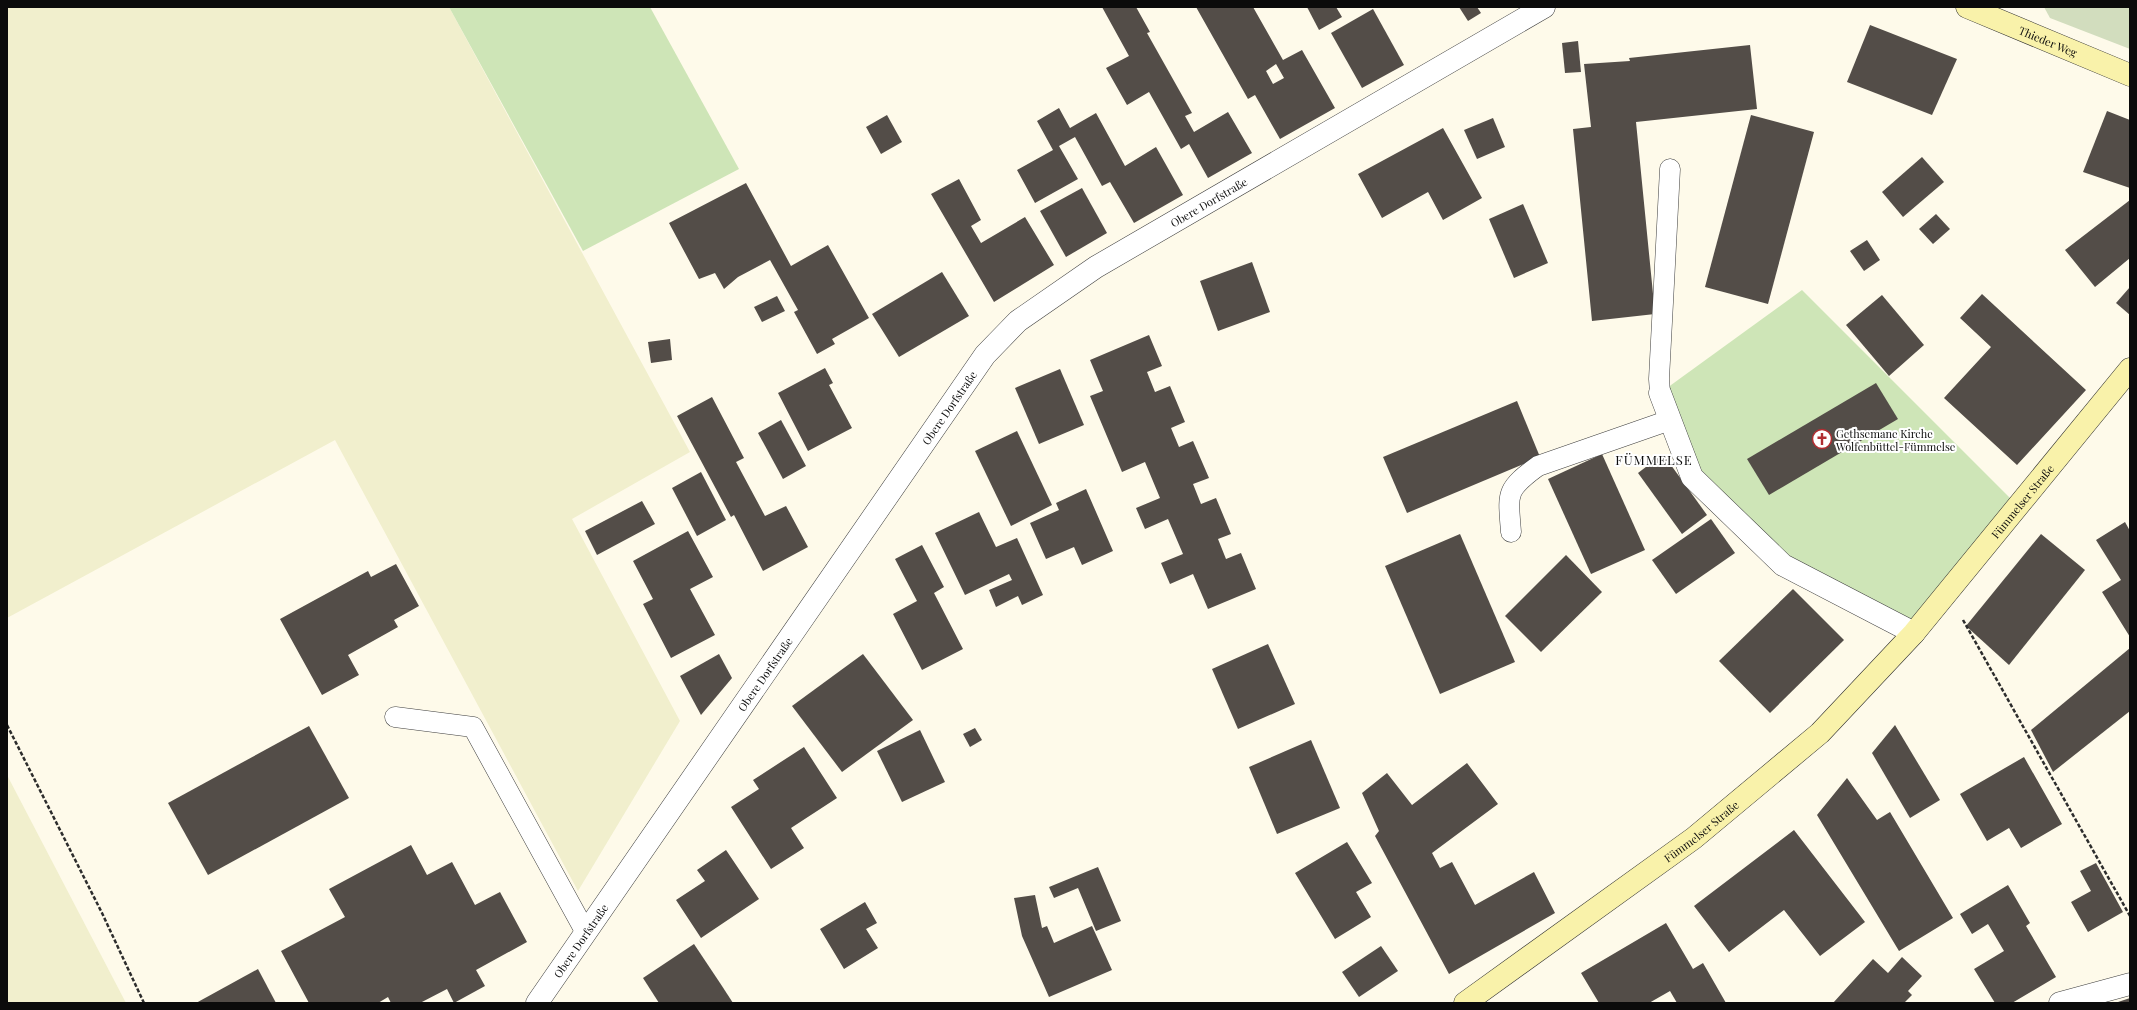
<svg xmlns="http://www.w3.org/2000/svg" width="2137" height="1010" viewBox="0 0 2137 1010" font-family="'Playfair Display',serif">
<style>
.farmland{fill:#f1efcd}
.green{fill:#cee5b7}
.cemetery{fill:#d2ddbe}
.building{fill:#534d48;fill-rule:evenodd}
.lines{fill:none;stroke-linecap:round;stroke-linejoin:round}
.lane-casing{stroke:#3e3e3e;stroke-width:21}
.street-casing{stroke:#3e3e3e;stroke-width:23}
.secondary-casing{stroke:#2d2d2d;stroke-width:23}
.path{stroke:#2d2d2d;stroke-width:2.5;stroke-dasharray:4 2;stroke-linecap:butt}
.lane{stroke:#fff;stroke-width:20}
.street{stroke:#fff;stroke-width:22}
.secondary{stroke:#f9f2aa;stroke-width:22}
.labels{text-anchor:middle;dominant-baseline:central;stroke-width:4;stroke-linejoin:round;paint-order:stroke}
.street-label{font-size:11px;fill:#0b0b0b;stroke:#fff}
.poi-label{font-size:11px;fill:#0b0b0b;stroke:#fff;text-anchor:start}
.quarter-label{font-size:13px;letter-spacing:1px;fill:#0b0b0b;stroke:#fff}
</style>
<rect width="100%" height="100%" fill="#fefaea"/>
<!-- farmland -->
<g class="farmland">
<path d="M7 7H449L690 452 572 519 680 721 578 891 335 440 7 618Z"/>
<path d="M7 775 126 1003H7Z"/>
</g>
<!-- green -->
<g class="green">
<path d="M449 7H650L739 169 583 251Z"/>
<path d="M1802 290 2019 507 1914 633 1783 565 1692 477 1660 393Z"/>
</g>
<!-- cemetery -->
<path class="cemetery" d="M2044 7H2130V49L2050 18Z"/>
<!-- building -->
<g class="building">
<path d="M1102 7H1136L1150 32 1147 33 1192 113 1185 116 1194 132 1228 112 1252 153 1208 178 1189 144 1181 149 1149 92 1127 105 1106 68 1129 56Z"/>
<path d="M1196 7H1253L1283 60 1302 50 1335 108 1280 139 1255 95 1248 99ZM1276 64 1284 78 1273 84 1266 71Z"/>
<path d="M1307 7H1336L1342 17 1319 30Z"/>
<path d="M1459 7H1477L1481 13 1468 21Z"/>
<path d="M1373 9 1404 65 1362 88 1331 33Z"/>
<path d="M1870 25 1957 59 1932 115 1847 82Z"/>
<path d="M1578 41 1581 72 1565 73 1562 43Z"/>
<path d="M1750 45 1757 109 1636 122 1655 314 1592 321 1573 129 1591 127 1584 64 1630 61 1629 58Z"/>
<path d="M1059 108 1070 128 1096 113 1125 166 1156 147 1183 195 1134 223 1110 182 1102 186 1075 137 1059 146 1078 179 1035 203 1017 170 1053 150 1037 121Z"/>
<path d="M2107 111 2130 120V188L2083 172Z"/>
<path d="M887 115 902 142 881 154 866 127Z"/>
<path d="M1751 115 1814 132 1768 304 1705 287Z"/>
<path d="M1493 118 1505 147 1477 159 1464 130Z"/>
<path d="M1443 128 1482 198 1443 220 1428 192 1382 218 1358 174Z"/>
<path d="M1922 157 1944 182 1903 217 1882 192Z"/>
<path d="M959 179 981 220 971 226 981 243 1025 217 1054 265 994 302 931 194Z"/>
<path d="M746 183 791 266 828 245 869 318 832 339 835 344 817 354 794 312 798 310 770 260 738 277 724 289 715 273 699 279 669 223Z"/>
<path d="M1082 188 1107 233 1066 257 1040 211Z"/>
<path d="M2130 200V258L2095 287 2065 250Z"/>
<path d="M1523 204 1548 263 1514 278 1489 219Z"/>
<path d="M1936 214 1950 229 1933 244 1919 229Z"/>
<path d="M1867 240 1880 260 1864 271 1850 251Z"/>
<path d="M1252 262 1270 312 1218 331 1200 281Z"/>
<path d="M942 272 969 316 899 357 872 314Z"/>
<path d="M2130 287V315L2116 303Z"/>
<path d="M1982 294 2086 390 2017 465 1944 398 1991 347 1960 318Z"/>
<path d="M1882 295 1924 345 1889 376 1846 325Z"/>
<path d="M777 296 785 311 762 322 754 307Z"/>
<path d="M1149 335 1162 366 1147 372 1155 392 1170 386 1185 422 1171 428 1179 447 1193 441 1209 478 1193 484 1201 504 1216 498 1231 534 1218 539 1226 559 1241 553 1256 589 1208 609 1193 574 1170 584 1161 563 1183 554 1168 519 1145 529 1136 508 1160 498 1145 462 1122 472 1090 396 1103 391 1090 360Z"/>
<path d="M670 339 672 360 651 363 648 342Z"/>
<path d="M825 368 833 383 829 385 852 428 808 451 778 393Z"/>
<path d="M1060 369 1084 425 1039 444 1015 388Z"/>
<path d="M1876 383 1898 419 1769 495 1747 459Z"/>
<path d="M712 397 744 458 736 462 765 516 786 506 808 547 763 571 734 515 731 517 677 416Z"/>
<path d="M1517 401 1540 457 1407 513 1383 457Z"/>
<path d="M781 420 806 466 783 479 758 433Z"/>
<path d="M1017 431 1052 505 1011 526 975 451Z"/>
<path d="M1602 454 1645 550 1591 574 1548 479Z"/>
<path d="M1663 454 1707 515 1682 534 1638 473Z"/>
<path d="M701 472 726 520 697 536 672 488Z"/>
<path d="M1086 489 1113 551 1082 565 1074 547 1046 559 1030 523 1059 510 1056 503Z"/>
<path d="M642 501 655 524 597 555 585 531Z"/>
<path d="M979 512 996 547 1017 538 1043 595 1022 605 1018 596 996 607 989 590 1012 580 1009 574 965 595 935 533Z"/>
<path d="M1711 519 1735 553 1676 594 1652 560Z"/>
<path d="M2125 522 2130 531V637L2102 592 2121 580 2096 540Z"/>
<path d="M688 531 713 577 690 589 715 635 671 658 643 604 653 599 633 561Z"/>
<path d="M1460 534 1515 662 1440 694 1385 566Z"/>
<path d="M2041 534 2085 570 2009 665 1966 626Z"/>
<path d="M922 545 944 587 934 593 963 649 922 670 893 614 917 601 895 559Z"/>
<path d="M1566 555 1602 592 1541 652 1505 616Z"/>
<path d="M396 564 419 606 394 620 398 627 348 655 359 675 322 695 280 619 368 571 371 577Z"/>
<path d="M1793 589 1844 640 1770 713 1719 661Z"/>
<path d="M1268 644 1295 704 1238 729 1212 669Z"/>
<path d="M2130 648V711L2053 772 2031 730Z"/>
<path d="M719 654 732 678 701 715 680 676Z"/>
<path d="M863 654 913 720 842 772 792 706Z"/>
<path d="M1895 725 1940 800 1910 818 1872 753Z"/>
<path d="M309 726 349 798 208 875 168 803Z"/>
<path d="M975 728 982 740 970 747 963 734Z"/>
<path d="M920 730 945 782 902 802 877 751Z"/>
<path d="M1311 740 1340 808 1277 834 1249 767Z"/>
<path d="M804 747 837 798 791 828 804 848 771 869 731 807 759 789 753 780Z"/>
<path d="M2024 757 2062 824 2021 848 2009 828 1987 841 1960 794Z"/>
<path d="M1467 763 1498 804 1432 853 1440 868 1452 862 1475 905 1534 872 1555 913 1449 974 1375 836 1379 831 1362 793 1387 773 1412 805Z"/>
<path d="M1847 778 1877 820 1890 812 1953 918 1899 951 1817 815Z"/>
<path d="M1794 830 1865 922 1820 956 1784 910 1729 952 1694 906Z"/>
<path d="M1347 842 1372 883 1356 892 1371 917 1335 939 1295 873Z"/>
<path d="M411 845 427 875 452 862 475 905 500 892 527 942 476 970 485 986 454 1003 447 989 420 1003H391L388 997 378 1003H309L281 951 345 917 329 889Z"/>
<path d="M726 850 759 899 701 938 676 900 705 881 697 870Z"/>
<path d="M2096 863 2123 912 2088 932 2071 902 2091 891 2080 871Z"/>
<path d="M1098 867 1121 921 1096 931 1078 888 1054 898 1049 887Z"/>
<path d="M2008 885 2030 923 2026 926 2056 977 2012 1003H1995L1974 969 2004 951 1988 924 1972 934 1960 914Z"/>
<path d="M1035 895 1042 928 1047 926 1054 943 1092 926 1112 970 1049 997 1022 936 1014 898Z"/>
<path d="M865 902 877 923 866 929 878 948 844 969 820 929Z"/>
<path d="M1666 923 1693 969 1703 963 1726 1003H1677L1670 991 1649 1003H1599L1581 973Z"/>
<path d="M694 944 722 986 733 1003H659L643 978Z"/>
<path d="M1381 946 1398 971 1359 997 1342 972Z"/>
<path d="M1902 957 1922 976 1908 991 1912 995 1904 1003H1833L1873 959 1888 973Z"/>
<path d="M258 969 276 1003H196Z"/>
<path d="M2130 998V1003H2115Z"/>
</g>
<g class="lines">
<!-- lane casing -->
<g class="lane-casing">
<g id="lane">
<path d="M1660 393 1659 379 1670 169"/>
<path d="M1511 532C1508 493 1505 490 1538 466L1670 420"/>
<path d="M395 717 473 727 585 931"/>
</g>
</g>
<!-- street casing -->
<g class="street-casing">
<g id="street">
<path d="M1660 393 1692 477 1783 565 1914 633"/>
<path id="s1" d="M537 1003 985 355 1018 321 1096 267 1544 7"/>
<path d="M2060 1003 2130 984"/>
</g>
</g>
<!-- secondary casing -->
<g class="secondary-casing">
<g id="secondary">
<path id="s2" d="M1967 7 2130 75"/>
<path id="s3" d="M1465 1003 1694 838 1820 733 1914 633 2130 369"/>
</g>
</g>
<!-- path -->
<g class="path">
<path d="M1963 620 2130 916"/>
<path d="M7 725 102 913 144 1003"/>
</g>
<!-- lane -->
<use href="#lane" class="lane"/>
<!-- street -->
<use href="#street" class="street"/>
<!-- secondary -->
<use href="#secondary" class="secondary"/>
</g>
<!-- icons -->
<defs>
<g id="church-ring" transform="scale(1)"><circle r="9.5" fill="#fff" stroke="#b12d31" stroke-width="1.5"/><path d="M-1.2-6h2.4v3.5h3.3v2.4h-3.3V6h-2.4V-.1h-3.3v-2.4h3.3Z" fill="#b12d31"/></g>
</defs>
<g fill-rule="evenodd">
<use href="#church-ring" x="1822" y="439"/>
</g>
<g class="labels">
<!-- street labels -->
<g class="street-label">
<text stroke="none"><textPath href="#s2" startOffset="88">Thieder Weg</textPath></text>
<text stroke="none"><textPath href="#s1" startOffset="1060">Obere Dorfstraße</textPath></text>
<text stroke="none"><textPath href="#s1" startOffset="724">Obere Dorfstraße</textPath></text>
<text stroke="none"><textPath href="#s3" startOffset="754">Fümmelser Straße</textPath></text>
<text stroke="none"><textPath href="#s1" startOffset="400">Obere Dorfstraße</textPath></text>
<text stroke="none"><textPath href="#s3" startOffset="292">Fümmelser Straße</textPath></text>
<text stroke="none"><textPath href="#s1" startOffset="76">Obere Dorfstraße</textPath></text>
</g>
<!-- poi labels -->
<g class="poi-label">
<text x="1836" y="433">Gethsemane Kirche<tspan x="1836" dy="13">Wolfenbüttel-Fümmelse</tspan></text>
</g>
<!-- quarter labels -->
<g class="quarter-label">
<text x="1654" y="459">FÜMMELSE</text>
</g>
</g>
<!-- border -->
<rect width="2137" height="1010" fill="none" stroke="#0b0b0b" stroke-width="16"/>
</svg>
